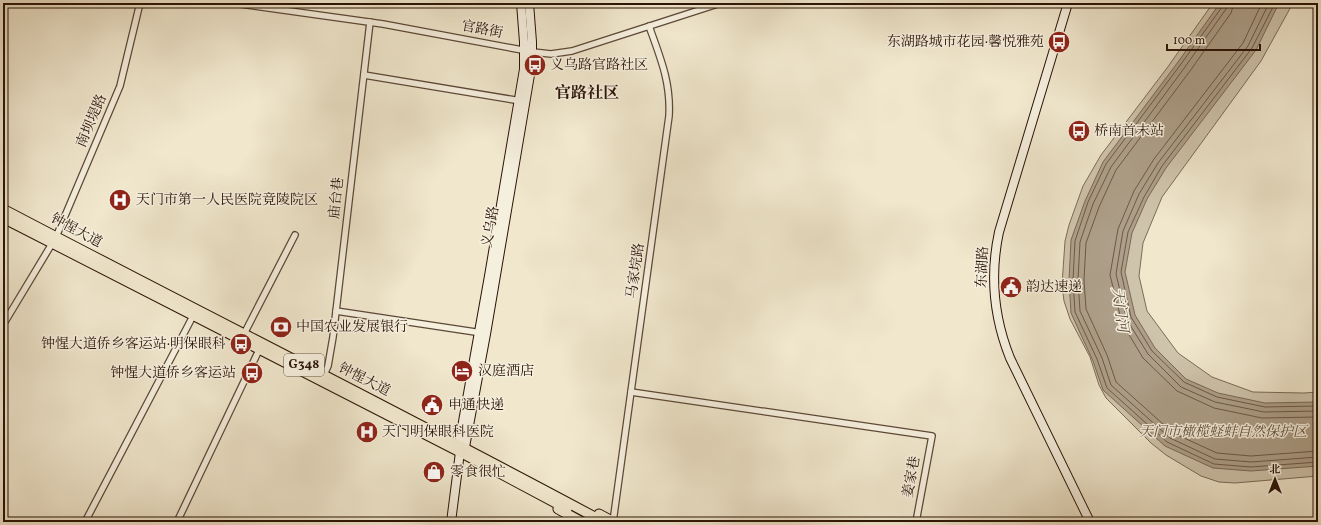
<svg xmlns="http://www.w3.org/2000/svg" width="1321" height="525" viewBox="0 0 1321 525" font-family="Vollkorn,'Noto Serif SC',serif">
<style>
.green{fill:#cec3ab;stroke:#7c6b58}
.water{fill:#ad9f89;stroke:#796754}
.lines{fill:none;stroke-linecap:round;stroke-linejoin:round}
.shore{stroke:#6c5947;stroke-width:1}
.minor-casing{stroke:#5c4837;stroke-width:8}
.secondary-casing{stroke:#2a1305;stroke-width:10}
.trunk-casing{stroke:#2a1305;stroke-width:11}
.minor{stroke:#f5efde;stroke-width:5.5}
.secondary{stroke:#f5efde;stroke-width:8}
.trunk{stroke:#f0e7cd;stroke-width:9}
.labels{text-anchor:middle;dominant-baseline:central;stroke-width:3;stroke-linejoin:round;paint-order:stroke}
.shield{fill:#f5efde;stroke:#675546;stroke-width:1}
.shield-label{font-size:13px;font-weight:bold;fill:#2a1305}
.street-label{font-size:14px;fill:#2a1305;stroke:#f5efde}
.poi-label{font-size:14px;fill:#2a1305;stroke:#f5efde;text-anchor:start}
.park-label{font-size:14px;font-style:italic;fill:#63513f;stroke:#f5efde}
.water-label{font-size:15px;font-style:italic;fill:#5e4b3a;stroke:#f5efde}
.quarter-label{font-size:16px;font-weight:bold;fill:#2a1305;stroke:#f5efde}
</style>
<rect width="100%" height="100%" fill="#f0e7cd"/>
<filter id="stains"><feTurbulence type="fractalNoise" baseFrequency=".005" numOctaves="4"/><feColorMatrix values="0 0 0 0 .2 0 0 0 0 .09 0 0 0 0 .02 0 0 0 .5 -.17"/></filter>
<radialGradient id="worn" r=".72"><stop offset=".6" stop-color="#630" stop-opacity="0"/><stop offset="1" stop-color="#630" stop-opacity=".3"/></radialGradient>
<!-- green -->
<path class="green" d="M1213 3H1293L1261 61 1162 197 1143 243 1139 276 1147 311 1178 353 1212 377 1253 392 1304 393 1318 392V476L1235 483 1219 482 1201 476 1166 455 1151 443 1106 398 1099 385 1090 357 1070 319 1064 301 1062 285 1065 241 1069 225 1083 186 1101 155 1167 68Z"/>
<!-- water -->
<path class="water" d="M1220 3H1279L1256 50 1166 168 1147 199 1132 233 1125 272 1135 315 1155 348 1186 379 1218 393 1265 403 1318 402V466L1251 471 1213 468 1165 446 1103 390 1093 361 1071 313 1069 280 1071 240 1085 201 1103 162 1178 62Z"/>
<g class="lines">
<!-- shore -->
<g class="shore">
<path d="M1223 3 1222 7 1181 64 1106 164 1088 202 1075 241 1073 280 1075 312 1097 359 1107 388 1167 442 1214 464 1251 467 1318 462"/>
<path d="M1228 3 1226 9 1185 67 1111 167 1093 204 1080 242 1078 280 1080 311 1102 358 1111 385 1170 438 1215 459 1251 462 1318 457"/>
<path d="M1234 3 1231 13 1190 71 1116 170 1099 207 1086 243 1084 280 1086 309 1107 355 1116 382 1173 433 1217 453 1251 456 1318 451"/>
<path d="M1262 3 1243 43 1154 159 1134 191 1118 229 1110 275 1122 323 1143 358 1177 391 1214 408 1262 418 1318 417"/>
<path d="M1269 3 1248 46 1158 163 1139 194 1123 231 1116 274 1127 320 1148 354 1181 387 1215 402 1264 412 1318 411"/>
<path d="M1275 3 1252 48 1162 166 1144 197 1128 232 1121 272 1131 317 1152 351 1184 382 1217 397 1265 407 1318 406"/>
</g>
<!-- minor casing -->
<g class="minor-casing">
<g id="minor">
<path d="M233 3 383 24 533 52 551 54 572 51 721 3"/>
<path d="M364 75 521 101"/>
<path d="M336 311 482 333"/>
<path d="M3 325 56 237 120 86 140 3"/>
<path d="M244 334 295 235"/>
<path d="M324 375 328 366 333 337 370 22"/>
<path d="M631 392 932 436 916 522"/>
<path d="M85 522 193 316"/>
<path d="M177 522 259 350"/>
<path d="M613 522 669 116C671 82 660 57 649 26"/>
</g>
</g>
<!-- secondary casing -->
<g class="secondary-casing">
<g id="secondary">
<path d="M1068 3 999 232C990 274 994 318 1010 358L1090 522"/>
<path d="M461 452 465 447 486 334 532 63V42L529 3"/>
<path d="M451 522 460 452 459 444 489 276 524 69V42L521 3"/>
</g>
</g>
<!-- trunk casing -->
<g class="trunk-casing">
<g id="trunk">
<path d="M3 209C203 314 405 415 604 522"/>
<path d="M3 218 460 452 567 509"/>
<path d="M558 509 582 522"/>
<path d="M599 514 614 522"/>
</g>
</g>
<!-- minor -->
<use href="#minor" class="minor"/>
<!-- secondary -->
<use href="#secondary" class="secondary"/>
<!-- trunk -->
<use href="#trunk" class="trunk"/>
</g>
<!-- icons -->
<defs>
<g id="bus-disc" transform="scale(1.15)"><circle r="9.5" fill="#8f2418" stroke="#f5efde"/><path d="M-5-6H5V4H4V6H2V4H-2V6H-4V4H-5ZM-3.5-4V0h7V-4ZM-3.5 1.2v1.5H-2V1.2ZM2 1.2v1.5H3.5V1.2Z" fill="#fff"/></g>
<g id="hospital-disc" transform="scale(1.15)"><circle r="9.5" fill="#8f2418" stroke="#f5efde"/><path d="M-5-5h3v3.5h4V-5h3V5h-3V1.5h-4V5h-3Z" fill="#fff"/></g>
<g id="civic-disc" transform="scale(1.15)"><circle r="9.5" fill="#8f2418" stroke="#f5efde"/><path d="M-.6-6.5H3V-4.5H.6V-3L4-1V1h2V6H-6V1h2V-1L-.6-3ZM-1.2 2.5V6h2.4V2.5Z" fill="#fff"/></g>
<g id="bank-disc" transform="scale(1.15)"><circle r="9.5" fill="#8f2418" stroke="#f5efde"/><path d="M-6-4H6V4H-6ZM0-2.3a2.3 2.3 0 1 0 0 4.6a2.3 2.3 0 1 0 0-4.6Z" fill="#fff"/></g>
<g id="hotel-disc" transform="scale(1.15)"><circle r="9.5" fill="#8f2418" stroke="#f5efde"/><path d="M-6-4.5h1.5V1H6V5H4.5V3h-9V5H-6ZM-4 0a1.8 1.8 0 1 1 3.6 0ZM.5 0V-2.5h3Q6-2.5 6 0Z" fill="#fff"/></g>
<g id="shop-disc" transform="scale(1.15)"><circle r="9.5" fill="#8f2418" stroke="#f5efde"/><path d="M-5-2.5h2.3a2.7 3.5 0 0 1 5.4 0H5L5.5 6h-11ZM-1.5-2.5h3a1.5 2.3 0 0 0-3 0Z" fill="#fff"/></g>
</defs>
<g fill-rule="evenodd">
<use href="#bus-disc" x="1059" y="42"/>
<use href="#bus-disc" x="535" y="65"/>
<use href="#bus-disc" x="1079" y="131"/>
<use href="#hospital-disc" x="120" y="200"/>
<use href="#civic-disc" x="1011" y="287"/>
<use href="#bank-disc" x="281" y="327"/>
<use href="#bus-disc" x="241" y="344"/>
<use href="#hotel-disc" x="462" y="371"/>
<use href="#bus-disc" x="252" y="373"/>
<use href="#civic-disc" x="432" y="405"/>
<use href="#hospital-disc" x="367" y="432"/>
<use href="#shop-disc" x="434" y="472"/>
</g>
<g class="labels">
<!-- shield labels -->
<rect class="shield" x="284" y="354" width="40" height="22" rx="3"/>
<g class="shield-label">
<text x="304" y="365">G348</text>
</g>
<!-- street labels -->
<g class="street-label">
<text transform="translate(482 30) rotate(11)">官路街</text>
<text transform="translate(92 121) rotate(-67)">南坝堤路</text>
<text transform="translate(337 198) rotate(-84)">庙台巷</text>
<text transform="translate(491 227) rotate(-80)">义乌路</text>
<text transform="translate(76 231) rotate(28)">钟惺大道</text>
<text transform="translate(983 267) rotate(-87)">东湖路</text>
<text transform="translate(636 271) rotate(-82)">马家垸路</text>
<text transform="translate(364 380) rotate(27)">钟惺大道</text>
<text transform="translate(912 477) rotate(-80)">姜家巷</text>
</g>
<!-- poi labels -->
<g class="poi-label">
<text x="1044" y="42" text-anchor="end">东湖路城市花园·馨悦雅苑</text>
<text x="550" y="65">义乌路官路社区</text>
<text x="1094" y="131">桥南首末站</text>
<text x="136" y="200">天门市第一人民医院竟陵院区</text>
<text x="1026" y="287">韵达速递</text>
<text x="296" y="327">中国农业发展银行</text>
<text x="226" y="344" text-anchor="end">钟惺大道侨乡客运站·明保眼科</text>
<text x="478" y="371">汉庭酒店</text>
<text x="236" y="373" text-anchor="end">钟惺大道侨乡客运站</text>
<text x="448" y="405">申通快递</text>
<text x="382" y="432">天门明保眼科医院</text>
<text x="450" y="472">零食很忙</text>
</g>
<!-- park labels -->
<g class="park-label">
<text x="1223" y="432">天门市橄榄蛏蚌自然保护区</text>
</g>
<!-- water labels -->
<g class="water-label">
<text transform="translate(1119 310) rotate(82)">天门河</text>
</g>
<!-- quarter labels -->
<g class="quarter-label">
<text x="587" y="94">官路社区</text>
</g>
</g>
<!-- margin -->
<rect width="1321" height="525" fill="none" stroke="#f0e7cd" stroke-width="16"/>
<rect x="4" y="4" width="1313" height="517" fill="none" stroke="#2a1305" stroke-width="2"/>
<rect x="8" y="8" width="1305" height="509" fill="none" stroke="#2a1305"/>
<!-- north arrow -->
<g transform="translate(1275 479)" stroke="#f5efde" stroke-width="3" paint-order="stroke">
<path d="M0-3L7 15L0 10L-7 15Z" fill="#2a1305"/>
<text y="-6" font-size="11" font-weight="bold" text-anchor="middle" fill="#2a1305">北</text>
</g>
<!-- scale -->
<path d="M1167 44v6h93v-6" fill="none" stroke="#2a1305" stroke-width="2"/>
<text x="1173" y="44" font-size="12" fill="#2a1305" stroke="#f5efde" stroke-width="3" paint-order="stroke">100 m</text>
<rect width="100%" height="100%" filter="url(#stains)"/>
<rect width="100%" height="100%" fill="url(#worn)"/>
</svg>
